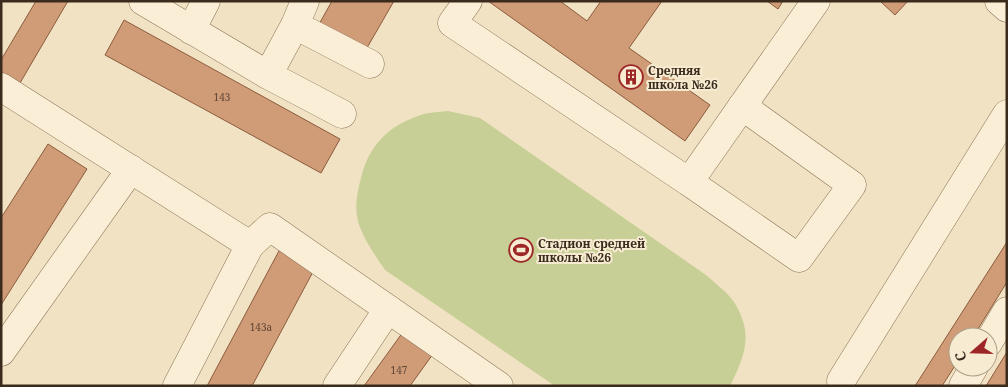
<svg xmlns="http://www.w3.org/2000/svg" width="1008" height="387" viewBox="0 0 1008 387" font-family="'Noto Serif',serif">
<style>
.green{fill:#c8cf96}
.building{fill:#d09b77;stroke:#8b5c3d}
.lines{fill:none;stroke-linecap:round;stroke-linejoin:round}
.minor-casing{stroke:#8b7358;stroke-width:29}
.minor{stroke:#faefd6;stroke-width:28}
.labels{text-anchor:middle;dominant-baseline:central;stroke-width:4;stroke-linejoin:round;paint-order:stroke}
.number-label{font-size:10px;fill:#604734}
.poi-label{font-size:12px;font-weight:bold;fill:#3a2b1d;stroke:#f7ecd2;text-anchor:start}
</style>
<rect width="100%" height="100%" fill="#f0e2c2"/>
<!-- green -->
<path class="green" d="M448 111 480 118 706 275C715 283 728 293 734 302 754 334 745 355 730 386H555L385 270C375 255 359 233 357 216 355 204 358 189 361 178 369 146 387 127 418 116 427 112 439 112 448 111Z"/>
<!-- building -->
<g class="building">
<path d="M36 1H68L20 83 1 72V60Z"/>
<path d="M332 1H394L364 53 318 26Z"/>
<path d="M488 1H560L587 21 601 1H662L629 48 710 105 685 141Z"/>
<path d="M767 1H783L778 9Z"/>
<path d="M880 1H908L895 15Z"/>
<path d="M124 20 340 139 321 173 105 55Z"/>
<path d="M48 144 87 169 1 305V218Z"/>
<path d="M1007 242V282L973 337H958V361L942 386H915Z"/>
<path d="M280 249 315 268 252 386H207Z"/>
<path d="M403 332 433 354 410 386H364Z"/>
<path d="M1007 352V386H986Z"/>
</g>
<g class="lines">
<!-- minor casing -->
<g class="minor-casing">
<g id="minor">
<path d="M143 1 268 75 295 25 305 1"/>
<path d="M468 1 452 23 689 182 816 1"/>
<path d="M999 1 1007 8"/>
<path d="M295 25 370 64"/>
<path d="M191 30 206 1"/>
<path d="M268 75 342 114"/>
<path d="M1 87 250 245 270 227 499 386"/>
<path d="M689 182 799 258 852 185 742 106"/>
<path d="M988 343 1007 311"/>
<path d="M1 352 131 169"/>
<path d="M841 381 1007 114"/>
<path d="M177 386 250 245"/>
<path d="M337 386 388 309"/>
<path d="M963 386 974 367"/>
</g>
</g>
<!-- minor -->
<use href="#minor" class="minor"/>
</g>
<!-- icons -->
<defs>
<g id="building-ring" transform="scale(1.25)"><circle r="9.5" fill="#f7ecd2" stroke="#9d2627" stroke-width="1.5"/><path d="M-4-6H4V6H1V3H-1V6H-4ZM-2.5-4.3h1.7v1.8h-1.7ZM.8-4.3h1.7v1.8H.8ZM-2.5-1h1.7V.8h-1.7ZM.8-1h1.7V.8H.8Z" fill="#9d2627"/></g>
<g id="stadium-ring" transform="scale(1.25)"><circle r="9.5" fill="#f7ecd2" stroke="#9d2627" stroke-width="1.5"/><path d="M0-5a6.5 5 0 1 0 0 10a6.5 5 0 1 0 0-10ZM-3.5-1.8h7v3.6h-7Z" fill="#9d2627"/></g>
</defs>
<g fill-rule="evenodd">
<use href="#building-ring" x="631" y="77"/>
<use href="#stadium-ring" x="521" y="250"/>
</g>
<g class="labels">
<!-- number labels -->
<g class="number-label">
<text x="222" y="97">143</text>
<text x="261" y="327">143а</text>
<text x="399" y="370">147</text>
</g>
<!-- poi labels -->
<g class="poi-label">
<text x="648" y="70">Средняя<tspan x="648" dy="14">школа №26</tspan></text>
<text x="538" y="243">Стадион средней<tspan x="538" dy="14">школы №26</tspan></text>
</g>
</g>
<!-- border -->
<rect width="1008" height="387" fill="none" stroke="#3a2b1d" stroke-width="5"/>
<!-- north arrow -->
<g transform="translate(973 352) rotate(250)"><circle r="24" fill="#f7ecd2" stroke="#ab9f8a"/>
<path d="M0-4L9 19L0 12L-9 19Z" fill="#9d2627"/>
<text y="-8" font-size="14" font-weight="bold" text-anchor="middle" fill="#3a2b1d">С</text>
</g>
</svg>
